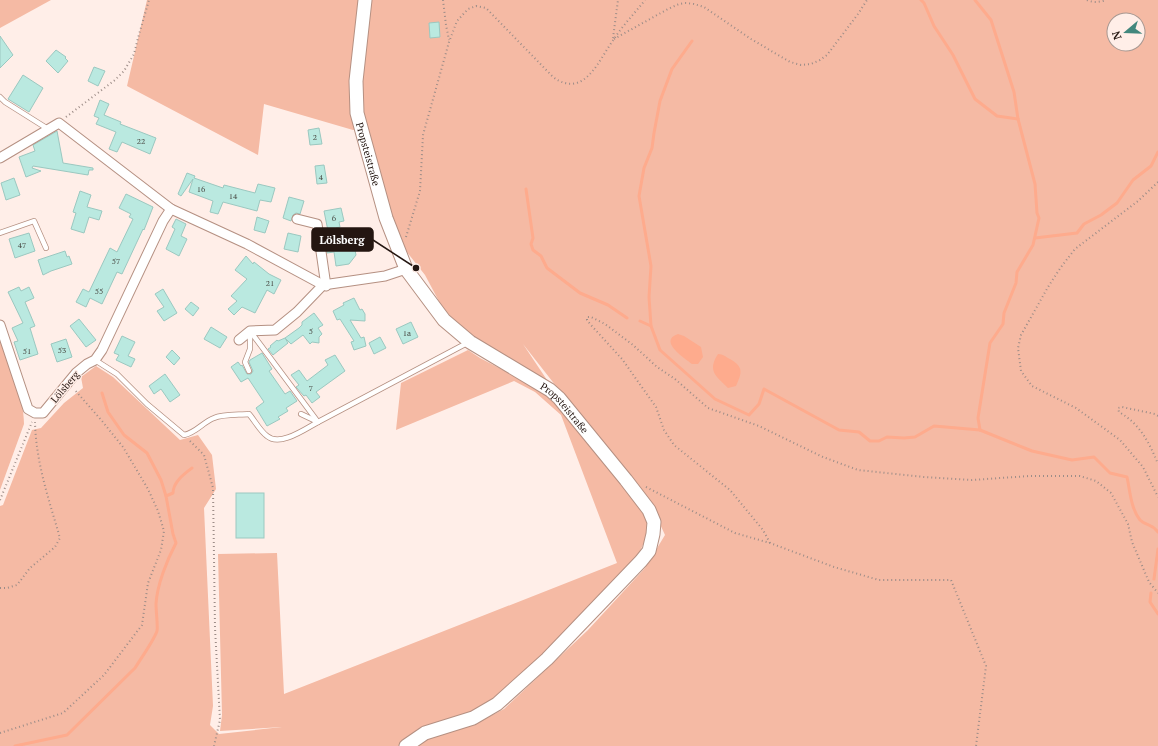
<svg xmlns="http://www.w3.org/2000/svg" width="1158" height="746" viewBox="0 0 1158 746" font-family="'PT Serif',serif">
<style>
.green{fill:#f5baa4;fill-rule:evenodd}
.water{fill:#feab8d}
.lines{fill:none;stroke-linecap:round;stroke-linejoin:round}
.stream{stroke:#feab8d;stroke-width:3}
.building{fill:#bae9e0;stroke:#9bc8c0}
.lane-casing{stroke:#b59082;stroke-width:6}
.street-casing{stroke:#b59082;stroke-width:11}
.secondary-casing{stroke:#b59082;stroke-width:15}
.path{stroke:#9d8d88;stroke-width:2;stroke-dasharray:1 3;stroke-linecap:butt}
.lane{stroke:#fff;stroke-width:4.5}
.street{stroke:#fff;stroke-width:9}
.secondary{stroke:#fff;stroke-width:13}
.labels{text-anchor:middle;dominant-baseline:central;stroke-width:3;stroke-linejoin:round;paint-order:stroke}
.number-label{font-size:8px;fill:#4a4b45}
.street-label{font-size:10px;fill:#241611;stroke:#ffeee8}
.leader{fill:none;stroke:#241611;stroke-width:1.5}
.callout-dot{fill:#241611;stroke:#ffeee8;stroke-width:1.5}
.callout{fill:#241611;stroke:#241611;stroke-width:1.5}
.callout-label{font-size:11px;text-anchor:middle;font-weight:bold;fill:#fff}
</style>
<rect width="100%" height="100%" fill="#ffeee8"/>
<!-- green -->
<g class="green">
<path d="M0 0H51L0 28Z"/>
<path d="M147 0H1158V746H0V506L3 505 32 430 41 428 64 403 83 388 81 377 96 366 113 377 180 440 198 435 212 455 216 489 204 508 213 706 210 725 219 734 282 727 220 731 222 715 218 554 277 553 284 694 617 563 561 415 535 392 514 381 396 430 401 383 468 350 480 358 539 389 555 404 617 476 646 515 649 531 630 574 473 718 481 721 504 709 588 630 645 568 665 535 654 511 523 344 559 398 465 332 442 307 425 275 399 242 365 127 353 130 264 104 258 155 127 86ZM1114 20H1138V44H1114Z"/>
<path d="M0 336C9 363 24 396 24 424L0 490Z"/>
</g>
<!-- water -->
<g class="water">
<path d="M678 334 684 336 701 347 703 357 698 364H692C686 359 657 341 678 334Z"/>
<path d="M718 354C723 354 726 357 730 359 744 367 742 373 736 386L728 388C716 376 707 371 718 354Z"/>
</g>
<g class="lines">
<!-- stream -->
<g class="stream">
<path d="M921 0 924 3 934 26 953 55 975 99 997 116 1018 119"/>
<path d="M975 0 991 20 1014 92 1018 119 1035 184 1037 213 1039 218 1033 245 1017 272 1016 283 1004 313 1003 324 990 343 978 418 980 430"/>
<path d="M526 189 533 238 531 244 533 250 541 256 547 268 580 293 608 305 627 318"/>
<path d="M1035 238 1077 233 1084 224 1101 215 1117 203 1133 180 1151 166 1158 152"/>
<path d="M640 321 651 326 660 350 715 399 749 415 759 404 764 389 839 430 859 432 870 441H879L887 437 904 438 915 437 934 426 980 430 1032 451 1072 460 1094 457 1110 473 1127 477C1130 491 1131 509 1140 520 1146 526 1151 523 1158 532"/>
<path d="M651 326 649 297 651 266 639 196 644 168 652 148 654 133 660 101 672 69 692 41"/>
<path d="M102 393 108 412 124 435 147 453 161 480 166 496"/>
<path d="M1154 579 1158 549"/>
<path d="M1151 593 1150 602 1158 614"/>
<path d="M15 746 67 735 135 668C140 660 154 640 157 631 158 627 156 611 156 604 157 585 167 560 176 543L173 534 166 496 173 493C173 482 184 474 192 468"/>
</g>
</g>
<!-- building -->
<g class="building">
<path d="M439 22 440 37 430 38 429 23Z"/>
<path d="M0 36 13 55 0 68Z"/>
<path d="M56 50 66 57 65 58 68 61 58 73 46 61Z"/>
<path d="M94 67 105 71 98 86 88 81Z"/>
<path d="M23 75 43 88 29 112 8 99Z"/>
<path d="M100 100 109 104 104 115 121 122 120 124 156 138 150 154 122 142 117 152 109 149 116 132 96 124 99 118 94 116Z"/>
<path d="M319 128 322 144 310 145 308 130Z"/>
<path d="M57 131 63 163 93 168V170H89L88 175 33 166 32 168 41 171 26 177 19 157 35 151 33 145Z"/>
<path d="M324 165 327 183 317 184 315 166Z"/>
<path d="M187 173 195 176 194 178 223 188 224 185 255 193 258 184 275 188 271 202 260 200 257 211 223 202 218 214 210 212 213 201 189 192 193 179 181 196 178 194Z"/>
<path d="M14 178 20 195 6 200 1 183Z"/>
<path d="M80 191 91 195 87 207 102 211 99 220 89 217 84 233 71 229 76 213 73 212Z"/>
<path d="M126 194 153 207 144 230 143 229 122 274 117 272 102 304 90 298 86 307 76 302 83 289 89 292 110 248 117 252 133 219 129 217 131 214 119 208Z"/>
<path d="M289 197 304 201 300 214 296 213 293 215 291 221 283 218Z"/>
<path d="M341 208 344 221 339 222 340 227 336 228 340 248 354 245 356 255 349 264 336 266 334 252 327 253 324 230 328 231 324 211Z"/>
<path d="M257 217 269 221 265 233 254 230Z"/>
<path d="M176 219 186 224 181 236 187 239 179 256 166 249 175 229 172 227Z"/>
<path d="M29 233 35 251 15 258 9 239Z"/>
<path d="M288 233 301 236 298 252 284 249Z"/>
<path d="M65 251 67 257 69 256 72 264 51 271 43 275 38 260Z"/>
<path d="M246 256 253 264 254 262 269 274 281 280 274 294 267 290 255 313 242 307 234 315 228 309 237 301 231 296 247 279 235 270Z"/>
<path d="M19 287 21 291 29 287 34 298 25 302 35 326 30 328 38 354 20 360 14 342 18 341 12 328 23 323 8 292Z"/>
<path d="M163 289 177 313 164 321 157 311 164 307 155 294Z"/>
<path d="M354 298 360 310 362 309 365 314V321L350 320 361 338 364 337 366 346 354 350 351 342 354 341 340 319 337 320 333 311 344 305 343 303Z"/>
<path d="M191 302 199 308 193 316 185 309Z"/>
<path d="M314 313 323 325 318 328 322 334 319 337V343L312 342 310 344 303 335 291 344 285 338 299 328 302 325V322Z"/>
<path d="M79 319 96 340 86 347 70 326Z"/>
<path d="M411 322 418 337 403 344 396 329Z"/>
<path d="M211 327 227 337 220 348 204 339Z"/>
<path d="M122 336 135 342 128 356 135 359 131 367 116 360 119 355 114 353Z"/>
<path d="M380 337 386 348 374 354 369 343Z"/>
<path d="M285 338 288 343 273 355 268 349 271 347 270 346 277 340 278 341Z"/>
<path d="M66 339 72 357 57 362 51 344Z"/>
<path d="M172 350 180 358 174 365 166 357Z"/>
<path d="M262 353 272 369 269 371 285 394 290 391 297 401 286 408 288 411 278 417 280 419 267 426 256 408 264 402 248 378 241 382 231 367 238 362 241 366 242 365 247 374H251L253 371 249 362 250 360Z"/>
<path d="M335 355 345 371 316 392 320 397 312 403 306 395 304 396 296 387 299 385 291 375 299 370 307 381 328 365 325 360Z"/>
<path d="M165 374 180 395 170 402 161 389 154 394 149 386Z"/>
<rect x="236" y="493" width="28" height="45"/>
</g>
<g class="lines">
<!-- lane casing -->
<g class="lane-casing">
<g id="lane">
<path d="M0 97 5 102 48 129"/>
<path d="M0 233 34 221 46 248"/>
<path d="M95 360 117 374 147 404 184 435C196 433 203 422 214 418 223 414 239 415 249 414 255 421 260 431 267 436 280 447 305 429 318 422L250 331"/>
<path d="M249 371 245 362 250 349V333"/>
<path d="M301 414 318 422 469 342"/>
</g>
</g>
<!-- street casing -->
<g class="street-casing">
<g id="street">
<path d="M0 158 59 123 171 209 247 244 323 285 385 276 406 269"/>
<path d="M297 219 317 224 326 286"/>
<path d="M0 325 28 409 35 413H43L76 373 87 364 95 360 102 350 163 221 171 209"/>
<path d="M239 340 250 331 275 330 297 312 323 285"/>
</g>
</g>
<!-- secondary casing -->
<g class="secondary-casing">
<g id="secondary">
<path id="s1" d="M365 0 356 81 357 113 386 218 406 269 444 320 470 342 550 390 559 398 626 480 649 510 654 522 653 534 649 551 641 561 547 659 497 704 473 718 425 733 406 746"/>
</g>
</g>
<!-- path -->
<g class="path">
<path d="M443 0 446 25 449 40"/>
<path d="M1087 0C1093 3 1100 2 1106 0"/>
<path d="M613 38 618 0"/>
<path d="M614 39 668 9 679 4 686 3 694 4 704 7 751 39 790 62 801 65 811 64 820 60 827 55 858 14 867 0"/>
<path d="M66 117 115 80 124 71 134 54 138 38 149 0"/>
<path d="M1158 182 1138 201 1075 249 1061 267 1048 287 1021 335 1018 348 1021 371 1032 386 1076 408 1120 440 1143 467 1158 497"/>
<path d="M406 237 420 191 423 135 449 42 457 21 468 9 476 6 486 8 553 77C585 100 599 59 614 39 623 25 635 13 645 0"/>
<path d="M1158 416 1155 414 1122 407 1118 408 1119 412C1140 424 1149 442 1158 464"/>
<path d="M190 441 204 455 213 488 215 628 220 720 214 746"/>
<path d="M646 487 735 533 770 543 834 567 879 580H951L986 666 976 746"/>
<path d="M0 500 32 422"/>
<path d="M770 543 763 530 730 490 674 445 664 430 656 407 622 359 590 324 587 320V317H591L605 324 633 345 657 367 675 379 708 408 759 426 823 457 858 470 924 477 972 480 1029 476H1080L1096 481 1111 493 1128 524 1132 542 1149 582 1158 593"/>
<path d="M0 588H7L17 585 30 568 55 547 60 538C49 500 36 463 35 422"/>
<path d="M0 733 63 713 104 675 142 625 148 583 161 550 164 531 158 511 148 489 123 447 102 421 74 389"/>
</g>
<!-- lane -->
<use href="#lane" class="lane"/>
<!-- street -->
<use href="#street" class="street"/>
<!-- secondary -->
<use href="#secondary" class="secondary"/>
</g>
<g class="labels">
<!-- number labels -->
<g class="number-label">
<text x="315" y="137">2</text>
<text x="141" y="141">22</text>
<text x="321" y="177">4</text>
<text x="201" y="189">16</text>
<text x="233" y="196">14</text>
<text x="334" y="218">6</text>
<text x="22" y="245">47</text>
<text x="116" y="261">57</text>
<text x="270" y="283">21</text>
<text x="99" y="291">55</text>
<text x="311" y="331">5</text>
<text x="407" y="333">1a</text>
<text x="62" y="350">53</text>
<text x="27" y="351">51</text>
<text x="311" y="388">7</text>
</g>
<!-- street labels -->
<g class="street-label">
<text stroke="none"><textPath href="#s1" startOffset="156">Propsteistraße</textPath></text>
<text transform="translate(65 387) rotate(-50)">Lölsberg</text>
<text stroke="none"><textPath href="#s1" startOffset="491">Propsteistraße</textPath></text>
</g>
</g>
<!-- callouts -->
<path class="leader" d="M416 268L373 240"/>
<circle class="callout-dot" cx="416" cy="268" r="4"/>
<rect class="callout" x="312" y="228" width="61" height="23" rx="4"/>
<g class="callout-label">
<text x="342" y="244">Lölsberg</text>
</g>
<!-- north arrow -->
<g transform="translate(1126 32) rotate(251)"><circle r="19" fill="#ffeee8" stroke="#a79892"/>
<path d="M0-3L7 15L0 10L-7 15Z" fill="#42877d"/>
<text y="-6" font-size="11" font-weight="bold" text-anchor="middle" fill="#241611">N</text>
</g>
</svg>
